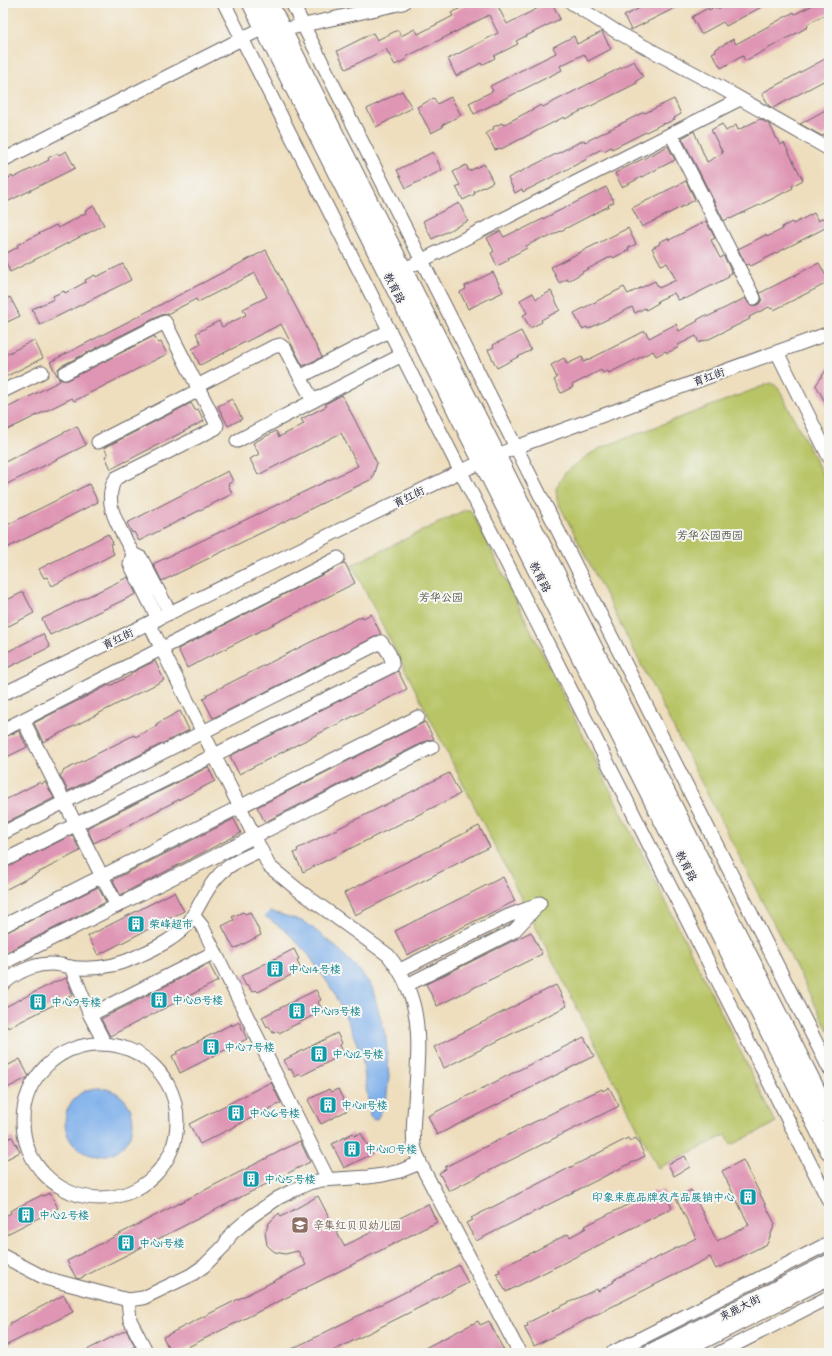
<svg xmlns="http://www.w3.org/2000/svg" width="832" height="1356" viewBox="0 0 832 1356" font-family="'Architects Daughter','LXGW WenKai TC',sans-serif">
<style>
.green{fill:#b8c465;stroke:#6d7350}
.water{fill:#7fb0eb;stroke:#506993}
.building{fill:#df95b4}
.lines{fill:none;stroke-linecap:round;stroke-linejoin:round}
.minor-casing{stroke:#696468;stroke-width:15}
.major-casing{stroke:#696468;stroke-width:19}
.minor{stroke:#fff;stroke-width:13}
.major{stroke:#fff;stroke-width:17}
.labels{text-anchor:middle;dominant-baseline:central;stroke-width:4;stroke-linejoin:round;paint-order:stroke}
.street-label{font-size:11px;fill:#22223b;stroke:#f6f6f2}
.park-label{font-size:11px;fill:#4f5348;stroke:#f6f6f2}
.culture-label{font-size:11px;fill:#0d838f;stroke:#f6f6f2;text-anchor:start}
.education-label{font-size:11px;fill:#785e54;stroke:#f6f6f2;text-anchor:start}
</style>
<rect width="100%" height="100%" fill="#f6f6f2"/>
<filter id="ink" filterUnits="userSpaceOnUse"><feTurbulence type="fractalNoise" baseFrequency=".025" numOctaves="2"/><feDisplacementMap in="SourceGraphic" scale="8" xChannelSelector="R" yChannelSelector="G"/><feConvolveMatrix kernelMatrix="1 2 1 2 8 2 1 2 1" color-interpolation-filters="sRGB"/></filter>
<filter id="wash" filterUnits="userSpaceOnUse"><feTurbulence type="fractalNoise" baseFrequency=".012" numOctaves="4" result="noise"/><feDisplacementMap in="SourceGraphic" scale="16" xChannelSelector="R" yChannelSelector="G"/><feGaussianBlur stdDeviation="0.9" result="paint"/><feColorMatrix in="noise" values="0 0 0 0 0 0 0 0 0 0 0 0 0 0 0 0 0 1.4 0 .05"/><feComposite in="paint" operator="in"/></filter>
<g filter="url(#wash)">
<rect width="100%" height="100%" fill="#eedebd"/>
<!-- green -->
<g class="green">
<path d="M771 383 775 385 779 389 829 487V1032L557 500 556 488 564 474 584 458 600 448Z"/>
<path d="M465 510H469L472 512 776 1123 731 1145 726 1135 658 1168 352 565Z"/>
</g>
<!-- water -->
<g class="water">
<path d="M270 911 305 922 335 946 360 971 372 987 386 1038 389 1077 386 1103 377 1119 374 1120 370 1117 362 1056 348 1022 330 986 308 954 287 932 265 916Z"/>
<circle cx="99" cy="1122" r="34"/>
</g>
<g id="blocks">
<!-- building -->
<g class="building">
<path d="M470 3H496L507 24 548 3H552L560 19 516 41 518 44 494 56 495 58 482 65 481 63 456 76 448 59 498 33 489 15 406 57 407 59 395 65 386 49 346 69 337 51 373 33 377 40 398 30 401 36 415 29 418 34 453 16 451 13Z"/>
<path d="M650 3H685L631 30 624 16Z"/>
<path d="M729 3H769L726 26 723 22 701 34 692 17 708 8 709 10 715 6 716 10Z"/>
<path d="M810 3H829V13L807 24 808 27 745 61 743 56 721 68 712 53 716 51V49L733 39 736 44 794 12 795 14 811 6Z"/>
<path d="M602 32 611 49 588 61 584 54 560 66 562 70 474 114 469 103 493 91 490 86 556 53 553 47 574 36 577 44Z"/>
<path d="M825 59 829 65V78L773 108 769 106 762 93Z"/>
<path d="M634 61 643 77 636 81 637 83 565 119 564 117 501 149V148L495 150 486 133 494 129 493 127 502 123 503 125 541 105 543 107Z"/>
<path d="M402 91 412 108 376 127 367 109Z"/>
<path d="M451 97 461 115 442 125 443 127 431 133 417 107 434 98 437 104Z"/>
<path d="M674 99 681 114 674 118 675 119 665 124 664 123 612 149 611 147 604 151 602 149 586 157 587 159 523 192 522 189 515 193 508 178 584 140 585 142 644 112 645 113Z"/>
<path d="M829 108V132L822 136 800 124Z"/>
<path d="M760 119 770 125 780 145 784 143 803 180 792 186 793 188 770 200 730 219 729 218 724 221 682 138 694 131 707 162 723 153 711 130 722 124 726 131 736 125 738 130Z"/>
<path d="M668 146 675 160 622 187 615 173Z"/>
<path d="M66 151 75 168 3 204V181L12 176 13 178 49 160 48 158 58 153 59 155Z"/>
<path d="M433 152 442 170 406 188 397 170Z"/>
<path d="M484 164 493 182 474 192 475 194 463 200 456 187 460 185 453 172 466 165 469 171Z"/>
<path d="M686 181 695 200 642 227 632 208Z"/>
<path d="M606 187 614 202 608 205 609 206 545 239 544 237 526 246 527 248 508 258 509 260 497 266 491 253 494 251 487 238 500 231 504 237 518 230 519 231Z"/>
<path d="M459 203 468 221 432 239 423 221Z"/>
<path d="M94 206 104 225 10 272 3 255 18 247 17 245 56 225 58 228 86 213 85 211Z"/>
<path d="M814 213 818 221 829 215V226L751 266 749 264 746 265 738 249 766 235 767 237 783 229 782 227 792 222 793 224Z"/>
<path d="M706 221 715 238 711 240 720 258 724 256 732 273 728 275 729 277 685 299 684 298 678 300 674 293 657 301 658 303 646 310 645 308 635 313 632 307 588 329 587 327 582 329 574 313 624 287 628 294 655 281 659 288 676 280 667 263 661 265 652 248 660 244 659 242 668 238 669 240Z"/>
<path d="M628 228 636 244 628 248 629 250 613 258 612 256 582 272V273L568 281 567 279 559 283 551 267Z"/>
<path d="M266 250 322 357 303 366 281 324 200 365 192 349 201 344 196 333 219 321 222 327 246 315 243 309 267 297 255 273 198 302 196 299 167 314 161 315 61 366 58 369V376L61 380H68L154 336 158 343 161 342 167 354 74 401 72 398 3 432V410L60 381 50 362Z"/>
<path d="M819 263 825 274 829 272V282L774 310 773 308 771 309 769 307 749 317 750 319 705 341 704 340 699 343 696 336 678 345 679 347 667 353 666 351 656 356 653 351 609 373 608 371 603 373 601 370 572 385 573 387 561 393 554 380 557 378 551 365 564 358 567 364 582 357 584 362 645 331 649 338 676 324 679 331 698 321 697 320 706 315 707 317 745 298 750 305H757L760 303 762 299 760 293Z"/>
<path d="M123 264 131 280 40 325 32 309 54 299 53 296 64 291 65 293 86 282 85 280 95 275 96 277Z"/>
<path d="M493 272 503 292 468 309 460 292 466 289 465 286Z"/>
<path d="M551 291 560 310 541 320 542 322 530 328 523 315 527 313 520 300 533 293 536 299Z"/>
<path d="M10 297 20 316 3 324V301Z"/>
<path d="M521 331 531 350 497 368 488 350 494 347 493 345Z"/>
<path d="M34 340 43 358 3 378V356Z"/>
<path d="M829 366V410L816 385Z"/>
<path d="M342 395 377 463 372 479 162 581 153 564 358 466 341 433 258 475 250 459 259 454 253 443 276 431 279 437 304 424 301 419 327 406 325 404Z"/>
<path d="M232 399 242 419 228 426 218 406Z"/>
<path d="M191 403 195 410 198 409 204 421 111 469 105 456 108 455 104 448Z"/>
<path d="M77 426 86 445 3 486V463Z"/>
<path d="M228 471 233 481 228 484 232 494 139 541 134 532 132 533 127 523Z"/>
<path d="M89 484 98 502 3 550V527Z"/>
<path d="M108 534 113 543 110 545 114 554 52 586 47 577 44 578 39 569Z"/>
<path d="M345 563 355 583 187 668 178 649Z"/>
<path d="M128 577 136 594 50 635 42 619Z"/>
<path d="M23 592 34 613 3 629V602Z"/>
<path d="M371 614 381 634 213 718 203 699 207 697 206 695 362 616 363 618Z"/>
<path d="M43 634 50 647 3 670V654Z"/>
<path d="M155 661 164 680 43 742 34 723 109 685 110 686 131 675V673Z"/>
<path d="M398 671 407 689 239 774 230 756Z"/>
<path d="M180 711 189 730 68 791 60 775 63 773V771L134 735 135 737 157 726 156 724Z"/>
<path d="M425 722 434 739 428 740 265 822 257 807Z"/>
<path d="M19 731 27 747 3 759V738Z"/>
<path d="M208 767 215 781 94 843 87 828Z"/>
<path d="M449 773 460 794 303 872 294 853 298 851 297 849Z"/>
<path d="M40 782 42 784 45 782 54 798 3 824V801Z"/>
<path d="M234 819 241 833 120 895 113 880Z"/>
<path d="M479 826 490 847 355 915 344 893Z"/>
<path d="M72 835 80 851 3 891V869Z"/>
<path d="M503 877 515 901 407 955 395 931Z"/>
<path d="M98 887 106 902 3 954V934Z"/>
<path d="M174 892 184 911 98 955 88 936Z"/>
<path d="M243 912 245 914 250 912 261 935 234 949 222 926 234 920 232 917Z"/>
<path d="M531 932 542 954 437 1006 426 984Z"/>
<path d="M294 949 299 959 297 960 300 968 294 971 295 973 258 992 256 990 252 992 248 985 246 986 241 976Z"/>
<path d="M209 964 218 981 110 1036 101 1019Z"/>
<path d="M66 978 73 995 8 1028 3 1019V1008L59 980 60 981Z"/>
<path d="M556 985 567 1006 444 1068 434 1047Z"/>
<path d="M316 990 321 1000 318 1002 322 1009 315 1012 316 1014 279 1033 278 1031 273 1033 269 1026 267 1027 262 1017Z"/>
<path d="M239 1022 247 1039 180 1073 172 1056 178 1053 177 1052 232 1024V1026Z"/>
<path d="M337 1033 342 1043 340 1045 343 1052 337 1055 338 1057 301 1076 300 1074 295 1077 291 1069 289 1070 284 1060Z"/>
<path d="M584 1037 594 1056 437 1135 428 1116Z"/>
<path d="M20 1059 29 1077 3 1090V1068Z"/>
<path d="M271 1082 281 1103 200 1144 189 1124Z"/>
<path d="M609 1087 619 1106 449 1191 439 1173 446 1169 445 1167 580 1099 602 1089 603 1091Z"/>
<path d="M329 1089 331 1092 338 1089 348 1110 321 1124 308 1100Z"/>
<path d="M353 1133 354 1136 361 1133 372 1154 344 1168 332 1144Z"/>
<path d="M12 1137 20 1152 3 1161V1141Z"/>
<path d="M628 1138 630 1141 636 1138 645 1156 476 1241 466 1223 473 1220 471 1218Z"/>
<path d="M300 1141 310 1162 79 1279 76 1278 67 1261Z"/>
<path d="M685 1156 690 1167 674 1176 668 1164Z"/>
<path d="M743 1160 775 1224 767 1244 716 1269 710 1257 534 1346 524 1327 528 1326 527 1323 576 1299 597 1289 598 1291 614 1282 613 1280 696 1238 676 1198 691 1190 717 1241 749 1225 722 1171Z"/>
<path d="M663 1190 672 1208 506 1292 496 1273 500 1272 499 1269 568 1234 570 1237 586 1228 585 1226 655 1191 656 1193Z"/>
<path d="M50 1193 58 1208 3 1236V1217L11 1213 10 1211 42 1195 43 1196Z"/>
<path d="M318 1196 344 1246 428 1204 437 1222 176 1353H171L163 1337 306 1265 298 1251 285 1254 275 1252 271 1249 267 1245 265 1233 269 1223 279 1213 281 1217Z"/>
<path d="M459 1265 468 1283 329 1353H284Z"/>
<path d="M64 1295 73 1312 3 1347V1329L11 1325 10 1323Z"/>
<path d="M478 1321 480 1325 489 1321 505 1353H415Z"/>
<path d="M126 1330 135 1346 122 1353H81Z"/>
</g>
</g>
</g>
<g filter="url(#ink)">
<use href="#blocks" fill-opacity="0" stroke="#696468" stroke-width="1"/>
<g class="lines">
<!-- minor casing -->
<g class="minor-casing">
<g id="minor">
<path d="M224 3 829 1201"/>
<path d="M292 3 829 1068"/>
<path d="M572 3 617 32 718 86 829 149"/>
<path d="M282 30 403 3"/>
<path d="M671 134 754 298"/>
<path d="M3 160 263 28"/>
<path d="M403 270 740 99"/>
<path d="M389 331 300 377 313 401 402 355"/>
<path d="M777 352 829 457"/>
<path d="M65 373 165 322 217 425 216 428 116 478C100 503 122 531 133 554"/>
<path d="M197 386 273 347 280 345 285 349 300 377"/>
<path d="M3 391 42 372"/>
<path d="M237 441 313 401"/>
<path d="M98 442 199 390"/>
<path d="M158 619 130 564 133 554 141 558 170 613"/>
<path d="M149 623 269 866 297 889 388 955C426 1001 418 1048 415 1103 414 1116 412 1132 414 1145 415 1151 418 1157 420 1163L519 1352"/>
<path d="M3 694 457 473 516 447 829 333"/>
<path d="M23 720 117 906"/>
<path d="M3 730 338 558"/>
<path d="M3 833 381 642C386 649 393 656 392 666L3 861"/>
<path d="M193 915 202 926 328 1179"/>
<path d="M3 926 418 717"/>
<path d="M3 963 432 747"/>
<path d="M71 967 90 1015 105 1044"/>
<path d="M400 970 508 916 537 905"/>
<path d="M3 984C19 970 40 961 61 965 67 966 73 968 79 968 99 969 120 965 138 956 156 948 179 937 190 921 200 905 206 888 219 875 230 863 247 857 261 850"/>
<path d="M407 985 514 931 540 903"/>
<path d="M90 1015 215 952"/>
<circle cx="100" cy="1121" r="77"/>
<path d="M3 1256 45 1278 128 1300 143 1298 191 1275 204 1266 224 1246 231 1234 252 1216 278 1198 294 1190 309 1183 322 1180 368 1177 383 1175 400 1171 420 1163"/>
<path d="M128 1300 130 1320 147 1353"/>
<path d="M612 1353 829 1243"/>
<path d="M719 1353 829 1297"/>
</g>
</g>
<!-- major casing -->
<g class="major-casing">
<g id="major">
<path d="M251 3 829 1151"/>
<path d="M269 3 829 1115"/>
<path d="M650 1353 829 1263"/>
<path d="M677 1353 829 1276"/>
</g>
</g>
<!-- minor -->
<use href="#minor" class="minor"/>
<!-- major -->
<use href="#major" class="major"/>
</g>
</g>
<!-- icons -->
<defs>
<g id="building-square" transform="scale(0.9)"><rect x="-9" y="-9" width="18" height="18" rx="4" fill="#0f9aa8" stroke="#f6f6f2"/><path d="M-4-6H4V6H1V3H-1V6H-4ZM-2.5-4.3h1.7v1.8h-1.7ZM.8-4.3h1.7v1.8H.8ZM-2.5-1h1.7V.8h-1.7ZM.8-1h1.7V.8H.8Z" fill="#fff"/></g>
<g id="school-square" transform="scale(0.9)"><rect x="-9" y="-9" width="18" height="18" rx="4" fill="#8d6e63" stroke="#f6f6f2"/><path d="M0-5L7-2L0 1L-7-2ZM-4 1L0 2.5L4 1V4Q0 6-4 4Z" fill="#fff"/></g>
</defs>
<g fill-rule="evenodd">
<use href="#building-square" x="136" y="924"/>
<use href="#building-square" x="275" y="969"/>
<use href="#building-square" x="159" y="1000"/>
<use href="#building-square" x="38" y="1002"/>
<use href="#building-square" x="297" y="1011"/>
<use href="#building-square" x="211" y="1047"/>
<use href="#building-square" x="319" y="1054"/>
<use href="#building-square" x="328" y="1105"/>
<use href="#building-square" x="236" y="1113"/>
<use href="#building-square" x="352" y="1149"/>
<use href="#building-square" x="251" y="1179"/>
<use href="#building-square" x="748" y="1197"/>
<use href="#building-square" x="26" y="1215"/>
<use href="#school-square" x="300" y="1225"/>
<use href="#building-square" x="126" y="1243"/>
</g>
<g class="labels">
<!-- street labels -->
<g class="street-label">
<text transform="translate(394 288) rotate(63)">教育路</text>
<text transform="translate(709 377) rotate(-20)">育红街</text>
<text transform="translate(409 497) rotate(-26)">育红街</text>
<text transform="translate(540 577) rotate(63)">教育路</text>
<text transform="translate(118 639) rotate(-26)">育红街</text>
<text transform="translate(686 866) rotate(63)">教育路</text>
<text transform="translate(740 1308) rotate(-27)">束鹿大街</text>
</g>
<!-- park labels -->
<g class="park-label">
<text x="710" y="535">芳华公园西园</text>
<text x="441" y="597">芳华公园</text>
</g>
<!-- culture labels -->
<g class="culture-label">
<text x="149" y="924">荣峰超市</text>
<text x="288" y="969">中心14号楼</text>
<text x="172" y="1000">中心8号楼</text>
<text x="51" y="1002">中心9号楼</text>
<text x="310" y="1011">中心13号楼</text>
<text x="224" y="1047">中心7号楼</text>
<text x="332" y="1054">中心12号楼</text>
<text x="341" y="1105">中心11号楼</text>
<text x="249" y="1113">中心6号楼</text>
<text x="365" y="1149">中心10号楼</text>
<text x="264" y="1179">中心5号楼</text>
<text x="735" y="1197" text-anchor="end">印象束鹿品牌农产品展销中心</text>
<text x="39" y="1215">中心2号楼</text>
<text x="139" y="1243">中心1号楼</text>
</g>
<!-- education labels -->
<g class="education-label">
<text x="313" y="1225">辛集红贝贝幼儿园</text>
</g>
</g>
<!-- margin -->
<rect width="832" height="1356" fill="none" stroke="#f6f6f2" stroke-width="16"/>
</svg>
